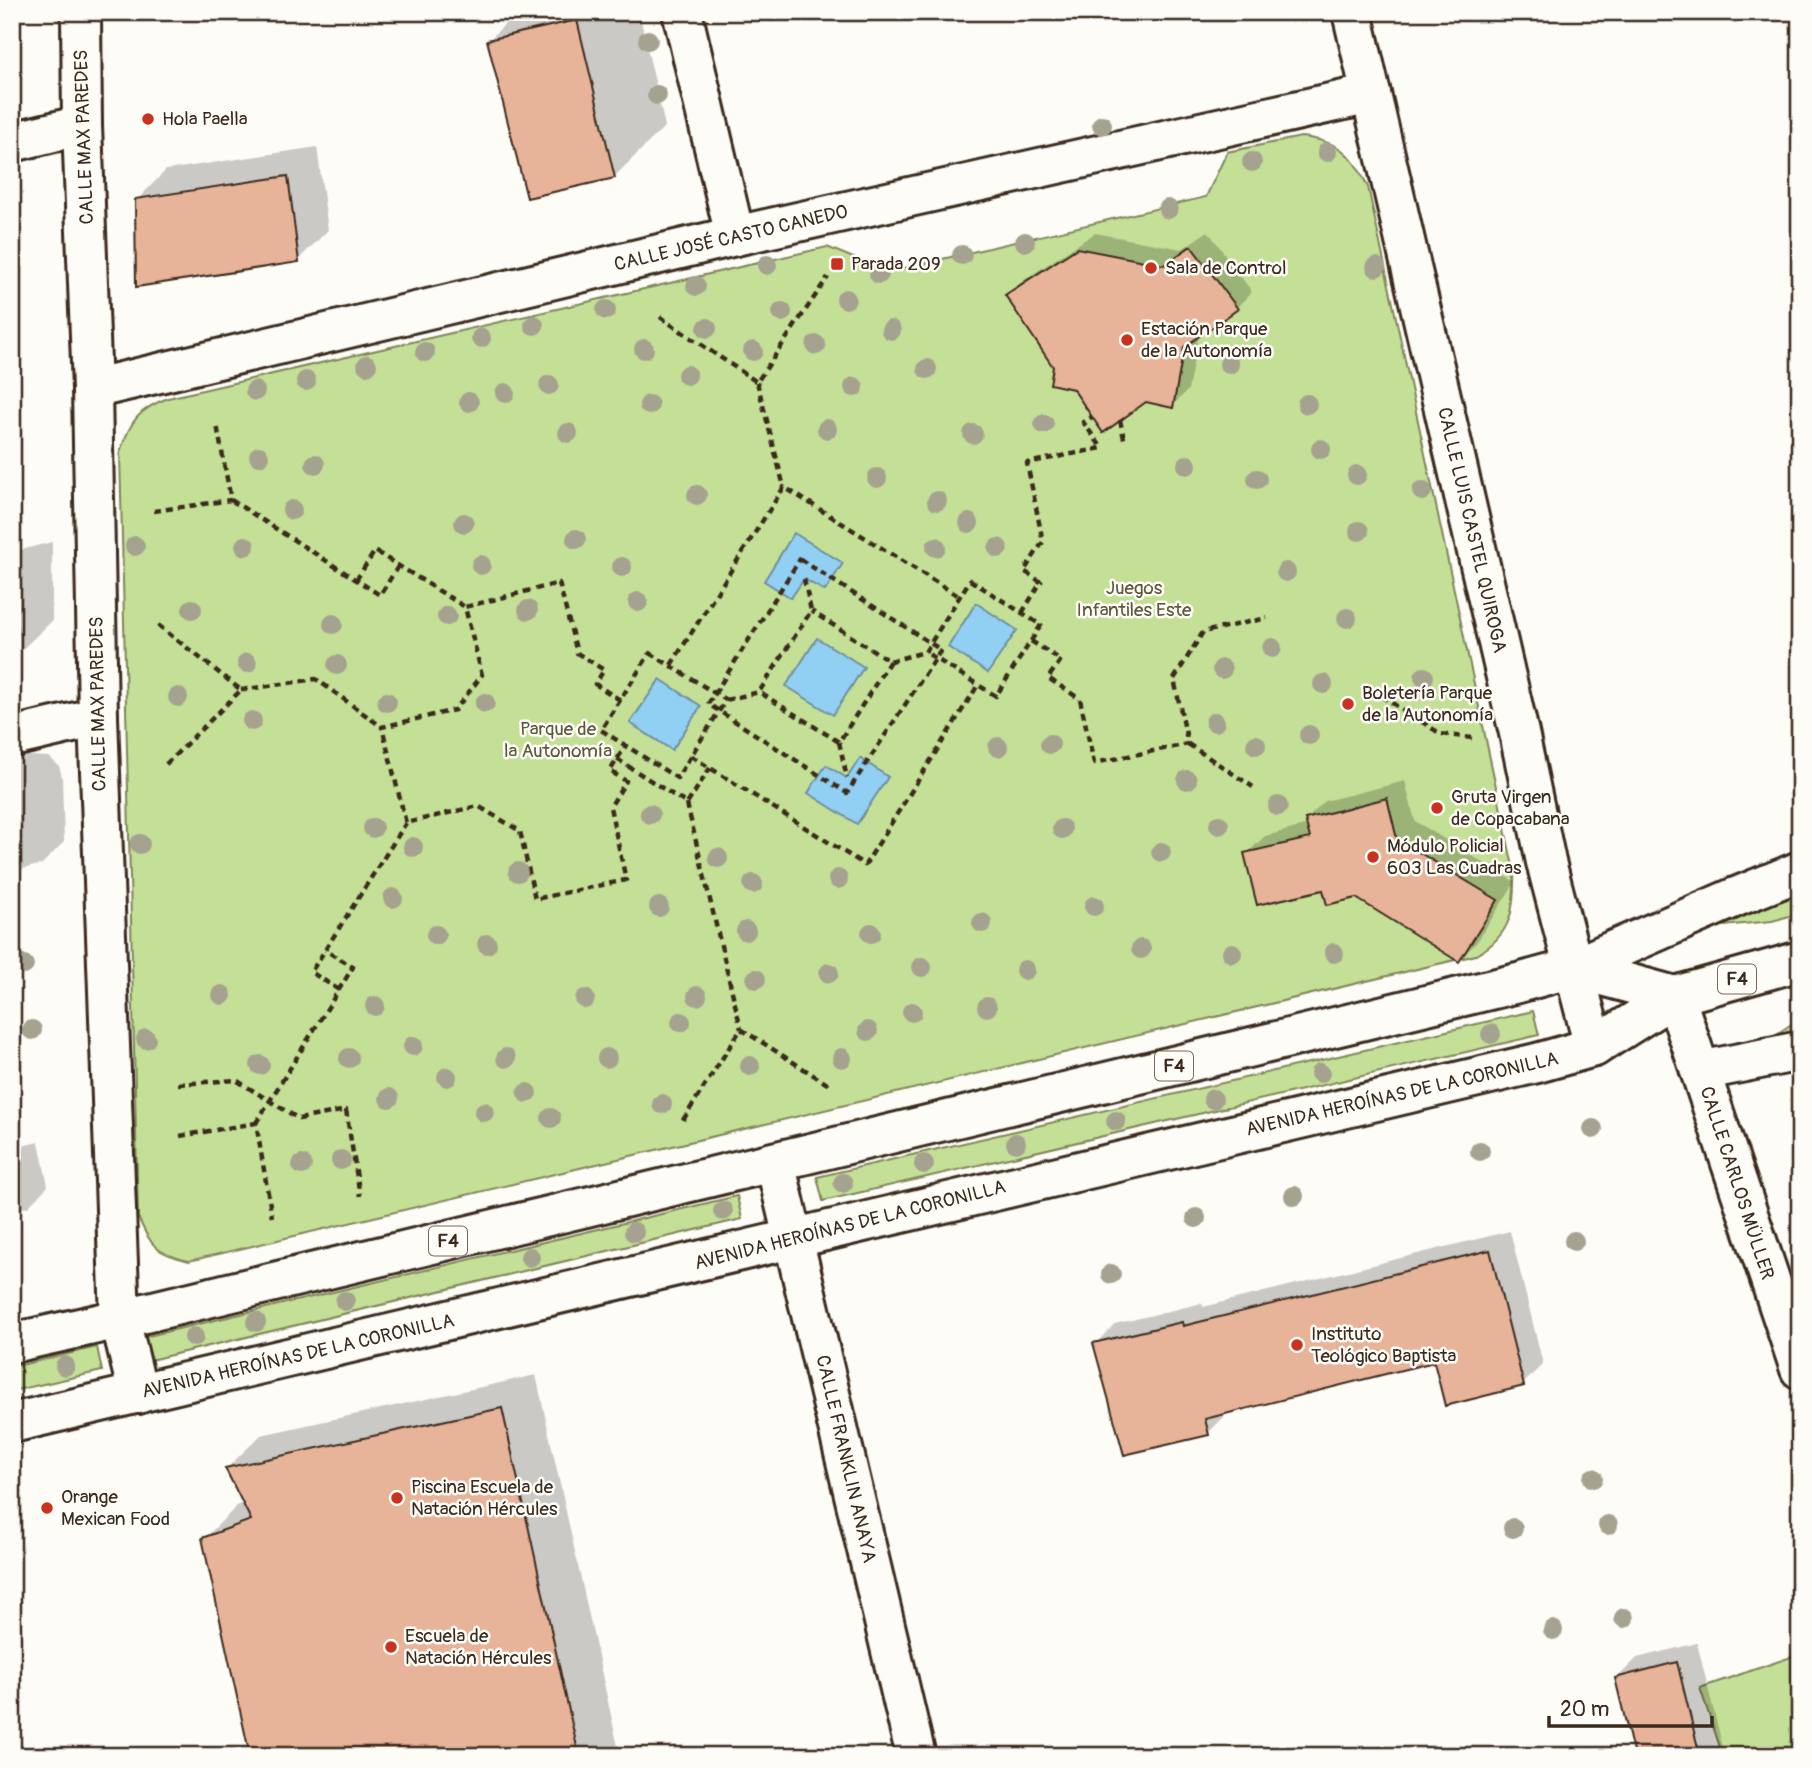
<svg xmlns="http://www.w3.org/2000/svg" width="1812" height="1768" viewBox="0 0 1812 1768" font-family="Pangolin,sans-serif">
<style>
.green{fill:#c4e097;stroke:#80855a;stroke-width:2}
.water{fill:#91d0f2;stroke:#6f8e9d;stroke-width:2}
.shadow{fill:#0003}
.building{fill:#e7b49a;stroke:#3b2a1e;stroke-width:2}
.lines{fill:none;stroke-linecap:round;stroke-linejoin:round}
.minor-casing{stroke:#3b2a1e;stroke-width:44}
.primary-casing{stroke:#3b2a1e;stroke-width:44}
.path{stroke:#3b2a1e;stroke-width:4.5;stroke-dasharray:7 5;stroke-linecap:butt}
.minor{stroke:#fdfcf7;stroke-width:38}
.primary{stroke:#fdfcf7;stroke-width:38}
.tree{fill:#a5a290}
.poi-dot{fill:#c8321e;stroke:#fdfcf7;stroke-width:2.5}
.labels{text-anchor:middle;dominant-baseline:central;stroke-width:5;stroke-linejoin:round;paint-order:stroke}
.shield{fill:#fdfcf7;stroke:#75695f;stroke-width:2}
.shield-label{font-size:18px;font-weight:bold;fill:#3b2a1e}
.poi-label{font-size:19px;fill:#3b2a1e;stroke:#fdfcf7;text-anchor:start}
.street-label{font-size:19px;fill:#3b2a1e;stroke:#fdfcf7}
.park-label{font-size:19px;fill:#5d583c;stroke:#fdfcf7}
</style>
<rect width="100%" height="100%" fill="#fdfcf7"/>
<filter id="ink" filterUnits="userSpaceOnUse"><feTurbulence type="fractalNoise" baseFrequency=".0143" numOctaves="2"/><feDisplacementMap in="SourceGraphic" scale="14" xChannelSelector="R" yChannelSelector="G"/><feConvolveMatrix kernelMatrix="1 2 1 2 8 2 1 2 1" color-interpolation-filters="sRGB"/></filter>
<g filter="url(#ink)">
<!-- green -->
<g class="green">
<path d="M1301 137C1339 141 1352 153 1368 187L1514 871C1515 909 1512 935 1476 955L189 1261C156 1253 152 1248 138 1217L120 452C130 422 138 409 168 398L827 247 887 272 1206 197 1227 152Z"/>
<path d="M1800 892V913L1772 921 1714 927 1741 914Z"/>
<path d="M1533 1011 1539 1035 823 1201 817 1177Z"/>
<path d="M1800 1019V1035L1772 1037 1796 1021Z"/>
<path d="M737 1196 742 1219 150 1360 144 1337Z"/>
<path d="M97 1347 102 1371 12 1391V1367Z"/>
<path d="M1800 1654V1756H1723L1700 1688Z"/>
</g>
<!-- water -->
<g class="water">
<path d="M794 533 843 563 825 591 804 579 791 598 764 581Z"/>
<path d="M976 603 1017 630 988 673 948 647Z"/>
<path d="M817 638 864 667 833 715 786 686Z"/>
<path d="M660 679 701 706 672 750 630 723Z"/>
<path d="M860 758 888 777 857 824 808 793 826 765 847 778Z"/>
</g>
<!-- shadow -->
<g class="shadow">
<path d="M517 12H639L665 126 614 177 489 40Z"/>
<path d="M317 147 328 230 298 260 137 200 166 170Z"/>
<path d="M1208 231 1252 292 1236 308 1199 334 1188 390 1172 406 1074 387 1055 366 1008 296 1024 280 1095 233 1182 249Z"/>
<path d="M52 542V621L12 659V552Z"/>
<path d="M12 755 49 757 59 766 62 777 64 842 42 864 12 872Z"/>
<path d="M1405 781 1415 821 1515 882 1477 942 1459 960 1356 897 1324 888 1246 854 1265 836 1308 825 1307 819 1325 801Z"/>
<path d="M39 1142 48 1186 28 1207 12 1210V1148Z"/>
<path d="M1510 1231 1543 1364 1523 1384 1436 1360 1228 1413 1208 1433 1095 1344 1115 1324 1202 1303 1203 1307Z"/>
<path d="M536 1375 620 1756H252L204 1539 238 1505 244 1502 227 1468 261 1435Z"/>
<path d="M1697 1643 1725 1756H1636L1617 1678 1637 1658Z"/>
</g>
<!-- building -->
<g class="building">
<path d="M577 20 615 178 527 198 487 40Z"/>
<path d="M288 176 299 262 136 287 135 199Z"/>
<path d="M1191 246 1238 309 1184 347 1173 408 1146 402 1103 433 1073 389 1050 384 1053 367 1005 295 1077 248 1164 265Z"/>
<path d="M1387 798 1397 839 1498 900 1459 962 1356 898 1327 905 1323 890 1257 905 1244 853 1310 838 1305 819Z"/>
<path d="M1490 1250 1524 1386 1445 1406 1434 1362 1205 1419 1209 1435 1124 1455 1093 1343 1182 1322 1183 1326Z"/>
<path d="M502 1408 579 1756H250L202 1538 251 1520 225 1468Z"/>
<path d="M1677 1662 1700 1756H1634L1615 1678Z"/>
</g>
<g class="lines">
<!-- minor casing -->
<g class="minor-casing">
<g id="minor">
<path d="M81 12 82 125 92 389 98 717 120 1319 138 1394"/>
<path d="M682 12 735 236"/>
<path d="M1352 12 1519 733 1546 862 1594 1047"/>
<path d="M12 142 82 125"/>
<path d="M92 389 735 236 1371 94"/>
<path d="M12 737 98 717"/>
<path d="M1573 968 1736 897 1800 871"/>
<path d="M1675 996 1800 1369"/>
<path d="M1700 1071 1800 1051"/>
<path d="M775 1162 916 1756"/>
</g>
</g>
<!-- primary casing -->
<g class="primary-casing">
<g id="primary">
<path d="M12 1343 120 1319 1518 983 1573 968 1675 996"/>
<path d="M12 1423 1537 1063 1594 1047 1675 996 1800 961"/>
</g>
</g>
<!-- path -->
<g class="path">
<path d="M660 317 757 382 828 277"/>
<path d="M757 382 784 487"/>
<path d="M1120 420 1125 443"/>
<path d="M231 500 380 595 399 565"/>
<path d="M154 511 231 500 217 425"/>
<path d="M800 559 941 650 847 793 708 704Z"/>
<path d="M804 579 811 611 759 692 839 742 890 661 811 611"/>
<path d="M356 580 375 551 465 607"/>
<path d="M970 580 1041 625 996 696 925 652Z"/>
<path d="M1022 613 1041 582 1024 571 1043 542 1027 463 1102 448 1083 422 1092 417"/>
<path d="M158 625 241 690 165 765"/>
<path d="M1031 641 1061 660 1048 678 1080 699 1094 763 1188 744 1174 679 1203 632 1267 618"/>
<path d="M650 653 726 700 677 778 601 730Z"/>
<path d="M890 661 925 652"/>
<path d="M671 665 784 487 960 597"/>
<path d="M241 690 316 679 382 727"/>
<path d="M1381 696 1441 734 1472 738"/>
<path d="M620 700 595 684 604 670 577 653 559 583 465 607 482 675 455 710 382 727 406 823 478 806 520 831 535 899 626 880 610 807 626 781 610 771 626 745"/>
<path d="M726 700 759 692"/>
<path d="M839 742 847 778"/>
<path d="M1188 744 1253 787"/>
<path d="M691 756 865 865 978 685"/>
<path d="M617 759 687 804 710 768"/>
<path d="M687 804 741 1029"/>
<path d="M339 990 311 972 406 823"/>
<path d="M178 1084 236 1080 299 1119 346 1110 360 1196"/>
<path d="M683 1120 741 1029 829 1085"/>
<path d="M256 1123 353 967 325 950"/>
<path d="M180 1136 256 1123 272 1217"/>
</g>
<!-- minor -->
<use href="#minor" class="minor"/>
<!-- primary -->
<use href="#primary" class="primary"/>
</g>
<!-- trees -->
<g class="tree">
<circle cx="648" cy="40" r="10"/>
<circle cx="657" cy="95" r="10"/>
<circle cx="1102" cy="125" r="10"/>
<circle cx="1327" cy="152" r="10"/>
<circle cx="1252" cy="162" r="10"/>
<circle cx="1168" cy="209" r="10"/>
<circle cx="1025" cy="242" r="10"/>
<circle cx="962" cy="255" r="10"/>
<circle cx="767" cy="265" r="10"/>
<circle cx="1376" cy="267" r="10"/>
<circle cx="879" cy="274" r="10"/>
<circle cx="696" cy="286" r="10"/>
<circle cx="846" cy="299" r="10"/>
<circle cx="606" cy="310" r="10"/>
<circle cx="782" cy="312" r="10"/>
<circle cx="534" cy="325" r="10"/>
<circle cx="707" cy="328" r="10"/>
<circle cx="891" cy="330" r="10"/>
<circle cx="481" cy="338" r="10"/>
<circle cx="816" cy="345" r="10"/>
<circle cx="644" cy="349" r="10"/>
<circle cx="753" cy="351" r="10"/>
<circle cx="425" cy="352" r="10"/>
<circle cx="1229" cy="364" r="10"/>
<circle cx="367" cy="365" r="10"/>
<circle cx="927" cy="369" r="10"/>
<circle cx="687" cy="375" r="10"/>
<circle cx="306" cy="381" r="10"/>
<circle cx="549" cy="385" r="10"/>
<circle cx="854" cy="387" r="10"/>
<circle cx="255" cy="391" r="10"/>
<circle cx="505" cy="393" r="10"/>
<circle cx="469" cy="402" r="10"/>
<circle cx="1307" cy="404" r="10"/>
<circle cx="649" cy="405" r="10"/>
<circle cx="1044" cy="424" r="10"/>
<circle cx="827" cy="429" r="10"/>
<circle cx="568" cy="433" r="10"/>
<circle cx="973" cy="434" r="10"/>
<circle cx="1321" cy="449" r="10"/>
<circle cx="259" cy="456" r="10"/>
<circle cx="315" cy="464" r="10"/>
<circle cx="1187" cy="465" r="10"/>
<circle cx="1357" cy="475" r="10"/>
<circle cx="877" cy="478" r="10"/>
<circle cx="1257" cy="479" r="10"/>
<circle cx="1422" cy="491" r="10"/>
<circle cx="697" cy="495" r="10"/>
<circle cx="937" cy="501" r="10"/>
<circle cx="292" cy="510" r="10"/>
<circle cx="464" cy="523" r="10"/>
<circle cx="969" cy="523" r="10"/>
<circle cx="1359" cy="531" r="10"/>
<circle cx="576" cy="539" r="10"/>
<circle cx="135" cy="546" r="10"/>
<circle cx="245" cy="546" r="10"/>
<circle cx="936" cy="547" r="10"/>
<circle cx="998" cy="548" r="10"/>
<circle cx="481" cy="565" r="10"/>
<circle cx="622" cy="567" r="10"/>
<circle cx="1286" cy="572" r="10"/>
<circle cx="638" cy="602" r="10"/>
<circle cx="192" cy="609" r="10"/>
<circle cx="528" cy="610" r="10"/>
<circle cx="447" cy="616" r="10"/>
<circle cx="1347" cy="618" r="10"/>
<circle cx="333" cy="624" r="10"/>
<circle cx="1272" cy="648" r="10"/>
<circle cx="247" cy="663" r="10"/>
<circle cx="337" cy="665" r="10"/>
<circle cx="1222" cy="669" r="10"/>
<circle cx="1424" cy="677" r="10"/>
<circle cx="1323" cy="684" r="10"/>
<circle cx="178" cy="697" r="10"/>
<circle cx="387" cy="702" r="10"/>
<circle cx="485" cy="703" r="10"/>
<circle cx="252" cy="721" r="10"/>
<circle cx="1215" cy="722" r="10"/>
<circle cx="1309" cy="735" r="10"/>
<circle cx="1050" cy="744" r="10"/>
<circle cx="1256" cy="745" r="10"/>
<circle cx="998" cy="747" r="10"/>
<circle cx="1187" cy="780" r="10"/>
<circle cx="1278" cy="806" r="10"/>
<circle cx="650" cy="814" r="10"/>
<circle cx="1219" cy="825" r="10"/>
<circle cx="373" cy="828" r="10"/>
<circle cx="1062" cy="829" r="10"/>
<circle cx="140" cy="844" r="10"/>
<circle cx="413" cy="847" r="10"/>
<circle cx="1161" cy="852" r="10"/>
<circle cx="718" cy="858" r="10"/>
<circle cx="518" cy="872" r="10"/>
<circle cx="838" cy="879" r="10"/>
<circle cx="753" cy="884" r="10"/>
<circle cx="393" cy="898" r="10"/>
<circle cx="1094" cy="906" r="10"/>
<circle cx="659" cy="907" r="10"/>
<circle cx="982" cy="923" r="10"/>
<circle cx="746" cy="931" r="10"/>
<circle cx="871" cy="933" r="10"/>
<circle cx="436" cy="935" r="10"/>
<circle cx="487" cy="944" r="10"/>
<circle cx="1141" cy="949" r="10"/>
<circle cx="1232" cy="953" r="10"/>
<circle cx="1334" cy="953" r="10"/>
<circle cx="24" cy="965" r="10"/>
<circle cx="922" cy="967" r="10"/>
<circle cx="1025" cy="970" r="10"/>
<circle cx="829" cy="973" r="10"/>
<circle cx="756" cy="979" r="10"/>
<circle cx="222" cy="995" r="10"/>
<circle cx="697" cy="996" r="10"/>
<circle cx="585" cy="999" r="10"/>
<circle cx="375" cy="1006" r="10"/>
<circle cx="987" cy="1007" r="10"/>
<circle cx="912" cy="1012" r="10"/>
<circle cx="681" cy="1022" r="10"/>
<circle cx="32" cy="1030" r="10"/>
<circle cx="868" cy="1031" r="10"/>
<circle cx="1491" cy="1034" r="10"/>
<circle cx="146" cy="1039" r="10"/>
<circle cx="413" cy="1046" r="10"/>
<circle cx="349" cy="1058" r="10"/>
<circle cx="506" cy="1058" r="10"/>
<circle cx="607" cy="1058" r="10"/>
<circle cx="842" cy="1058" r="10"/>
<circle cx="260" cy="1065" r="10"/>
<circle cx="750" cy="1066" r="10"/>
<circle cx="1320" cy="1073" r="10"/>
<circle cx="447" cy="1077" r="10"/>
<circle cx="527" cy="1093" r="10"/>
<circle cx="389" cy="1098" r="10"/>
<circle cx="1213" cy="1099" r="10"/>
<circle cx="662" cy="1104" r="10"/>
<circle cx="484" cy="1112" r="10"/>
<circle cx="551" cy="1118" r="10"/>
<circle cx="1116" cy="1121" r="10"/>
<circle cx="1593" cy="1129" r="10"/>
<circle cx="1016" cy="1143" r="10"/>
<circle cx="1480" cy="1151" r="10"/>
<circle cx="341" cy="1160" r="10"/>
<circle cx="924" cy="1164" r="10"/>
<circle cx="302" cy="1165" r="10"/>
<circle cx="843" cy="1183" r="10"/>
<circle cx="1294" cy="1196" r="10"/>
<circle cx="723" cy="1211" r="10"/>
<circle cx="1196" cy="1218" r="10"/>
<circle cx="634" cy="1232" r="10"/>
<circle cx="1574" cy="1241" r="10"/>
<circle cx="530" cy="1257" r="10"/>
<circle cx="1111" cy="1274" r="10"/>
<circle cx="345" cy="1301" r="10"/>
<circle cx="256" cy="1322" r="10"/>
<circle cx="194" cy="1337" r="10"/>
<circle cx="65" cy="1366" r="10"/>
<circle cx="1593" cy="1478" r="10"/>
<circle cx="1608" cy="1525" r="10"/>
<circle cx="1513" cy="1528" r="10"/>
<circle cx="1624" cy="1618" r="10"/>
<circle cx="1553" cy="1630" r="10"/>
</g>
</g>
<!-- markers -->
<g class="poi-dot">
<circle cx="148" cy="119" r="7"/>
<rect x="830" y="257" width="14" height="14" rx="3.5"/>
<circle cx="1151" cy="268" r="7"/>
<circle cx="1127" cy="340" r="7"/>
<circle cx="1348" cy="704" r="7"/>
<circle cx="1437" cy="808" r="7"/>
<circle cx="1373" cy="857" r="7"/>
<circle cx="1297" cy="1345" r="7"/>
<circle cx="397" cy="1498" r="7"/>
<circle cx="47" cy="1508" r="7"/>
<circle cx="391" cy="1647" r="7"/>
</g>
<g class="labels">
<!-- shield labels -->
<g class="shield">
<rect x="1718" y="964.5" width="38" height="29" rx="5"/>
<rect x="1155" y="1051.5" width="38" height="29" rx="5"/>
<rect x="429" y="1226.5" width="38" height="29" rx="5"/>
</g>
<g class="shield-label">
<text x="1737" y="979">F4</text>
<text x="1174" y="1066">F4</text>
<text x="448" y="1241">F4</text>
</g>
<!-- poi labels -->
<g class="poi-label">
<text x="162" y="119">Hola Paella</text>
<text x="851" y="264">Parada 209</text>
<text x="1165" y="268">Sala de Control</text>
<text x="1141" y="329">Estación Parque<tspan x="1141" dy="22">de la Autonomía</tspan></text>
<text x="1362" y="693">Boletería Parque<tspan x="1362" dy="22">de la Autonomía</tspan></text>
<text x="1451" y="797">Gruta Virgen<tspan x="1451" dy="22">de Copacabana</tspan></text>
<text x="1387" y="846">Módulo Policial<tspan x="1387" dy="22">603 Las Cuadras</tspan></text>
<text x="1311" y="1334">Instituto<tspan x="1311" dy="22">Teológico Baptista</tspan></text>
<text x="411" y="1487">Piscina Escuela de<tspan x="411" dy="22">Natación Hércules</tspan></text>
<text x="61" y="1497">Orange<tspan x="61" dy="22">Mexican Food</tspan></text>
<text x="405" y="1636">Escuela de<tspan x="405" dy="22">Natación Hércules</tspan></text>
</g>
<!-- street labels -->
<g class="street-label">
<text transform="translate(84 137) rotate(-92)">CALLE MAX PAREDES</text>
<text transform="translate(731 238) rotate(-13)">CALLE JOSÉ CASTO CANEDO</text>
<text transform="translate(1472 530) rotate(77)">CALLE LUIS CASTEL QUIROGA</text>
<text transform="translate(98 704) rotate(-91)">CALLE MAX PAREDES</text>
<text transform="translate(1402 1094) rotate(-13)">AVENIDA HEROÍNAS DE LA CORONILLA</text>
<text transform="translate(1737 1183) rotate(72)">CALLE CARLOS MÜLLER</text>
<text transform="translate(850 1225) rotate(-14)">AVENIDA HEROÍNAS DE LA CORONILLA</text>
<text transform="translate(298 1356) rotate(-13)">AVENIDA HEROÍNAS DE LA CORONILLA</text>
<text transform="translate(846 1459) rotate(77)">CALLE FRANKLIN ANAYA</text>
</g>
<!-- park labels -->
<g class="park-label">
<text x="1134" y="588">Juegos<tspan x="1134" dy="22">Infantiles Este</tspan></text>
<text x="558" y="729">Parque de<tspan x="558" dy="22">la Autonomía</tspan></text>
</g>
</g>
<!-- margin -->
<rect width="1812" height="1768" fill="none" stroke="#fdfcf7" stroke-width="42"/>
<rect x="21" y="21" width="1770" height="1726" fill="none" stroke="#3b2a1e" stroke-width="2.5" filter="url(#ink)"/>
<!-- scale -->
<path d="M1549 1716v10h163v-10" fill="none" stroke="#3b2a1e" stroke-width="3.5"/>
<text x="1560" y="1716" font-size="21" fill="#3b2a1e" stroke="#fdfcf7" stroke-width="5" paint-order="stroke">20 m</text>
</svg>
